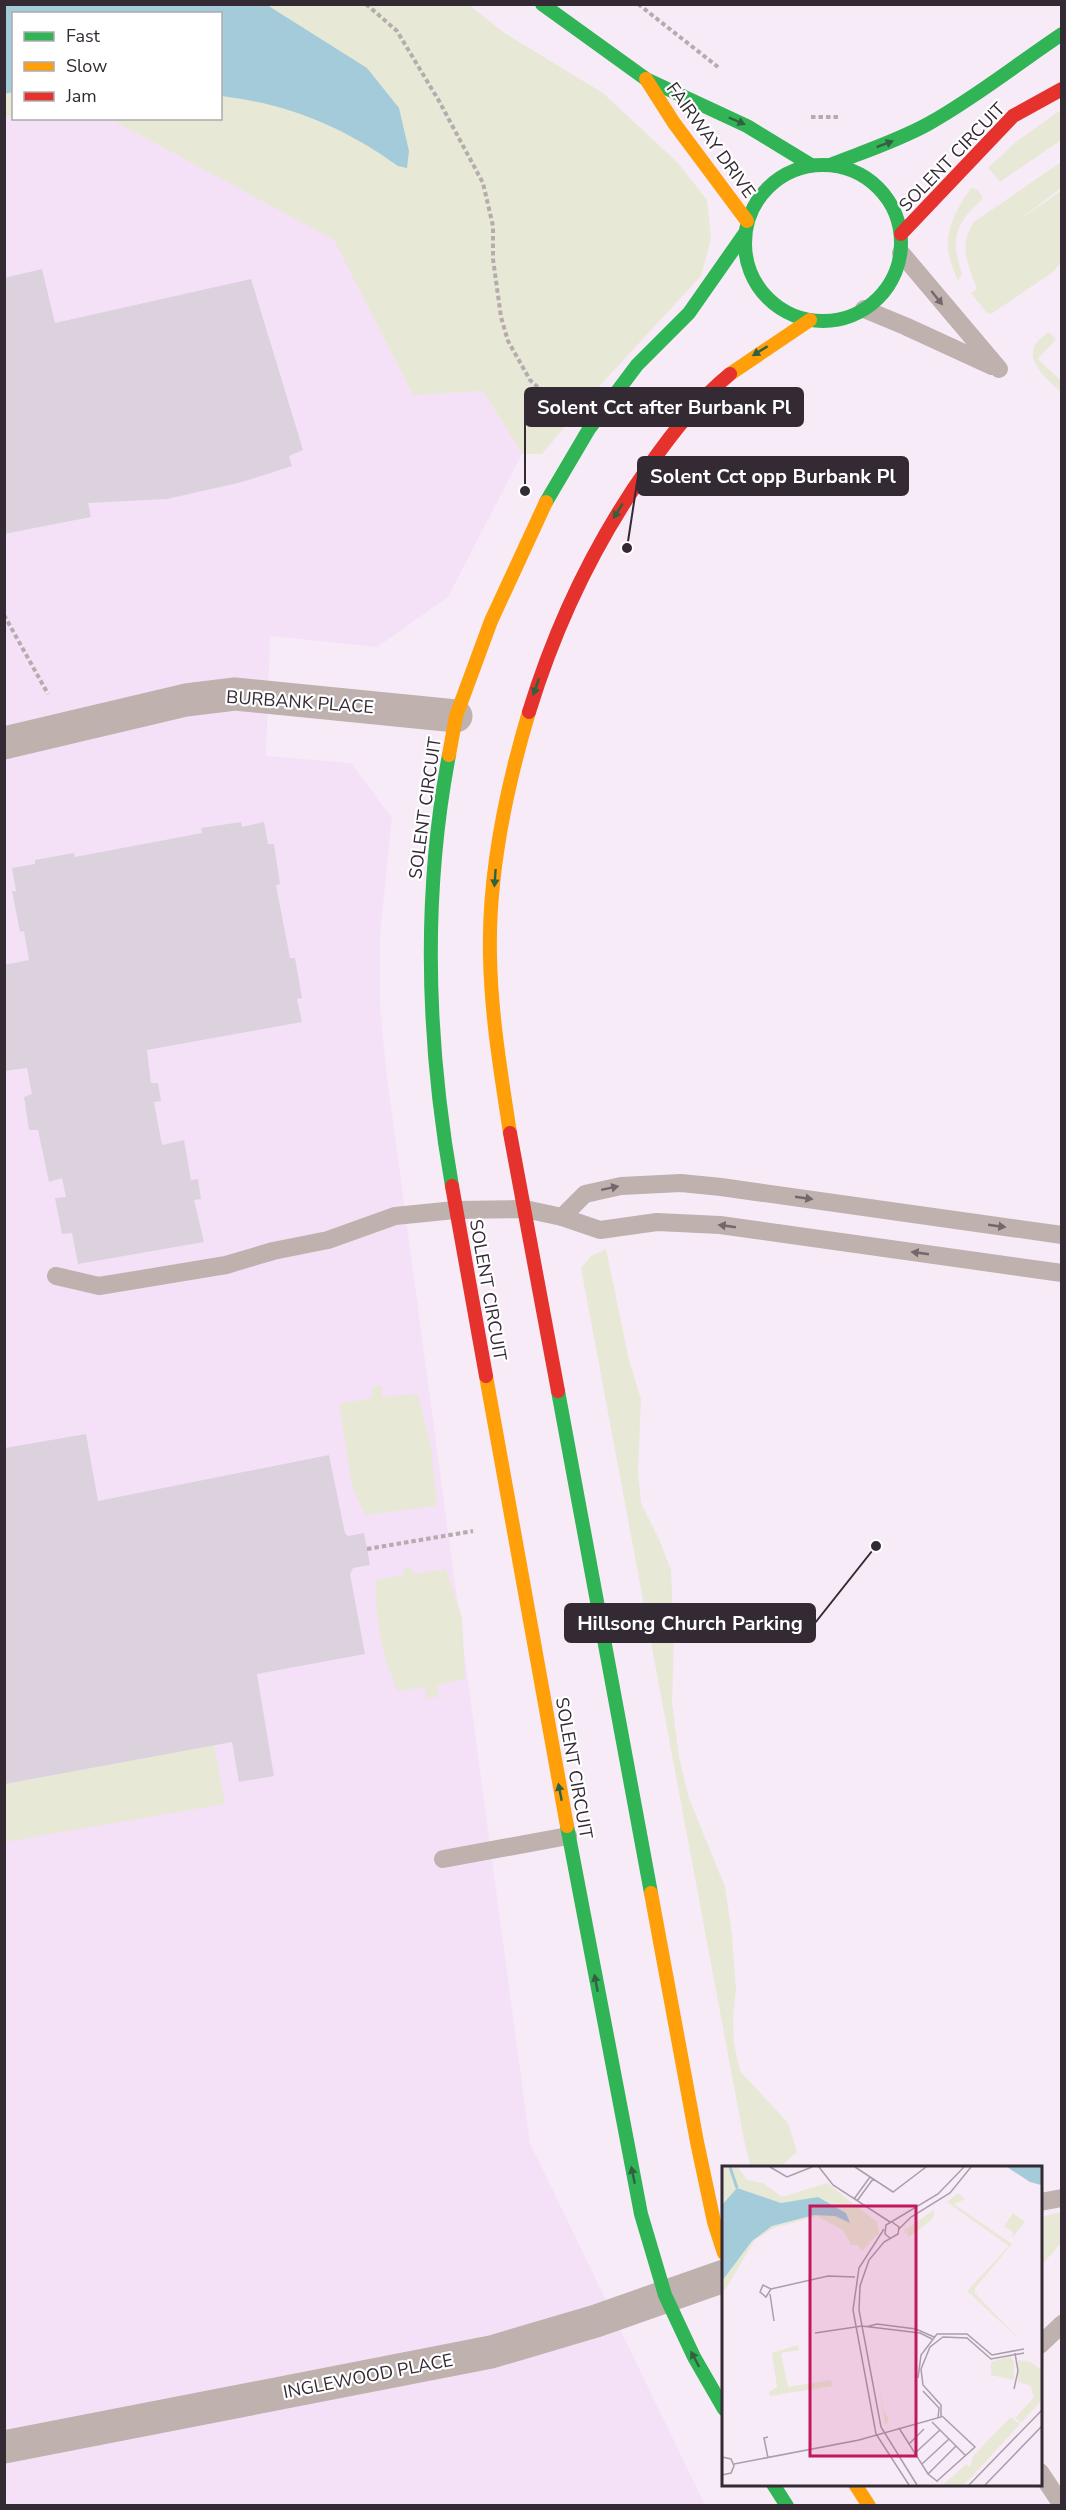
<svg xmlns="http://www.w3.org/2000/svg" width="1066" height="2510" viewBox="0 0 1066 2510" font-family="'Nunito Sans',sans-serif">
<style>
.built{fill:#f5e1f7}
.green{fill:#e8e8d6}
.water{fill:#a3cbda}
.building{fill:#dbd2dd}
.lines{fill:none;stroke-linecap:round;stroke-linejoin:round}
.path{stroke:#b6abad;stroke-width:4;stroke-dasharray:4.5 3;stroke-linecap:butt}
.lane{stroke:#bfb1ae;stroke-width:18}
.street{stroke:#bfb1ae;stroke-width:33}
.fast{stroke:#30b455;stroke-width:14}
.slow{stroke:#ff9f0a;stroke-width:14}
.jam{stroke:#e5322d;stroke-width:14}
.oneway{fill:#326141}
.oneway2{fill:#72676b}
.labels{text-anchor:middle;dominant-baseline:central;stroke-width:4.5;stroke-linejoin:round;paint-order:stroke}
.street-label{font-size:18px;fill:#332a34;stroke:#fff}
.inset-river{fill:none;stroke:#a3cbda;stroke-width:3}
.inset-road{fill:none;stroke:#a99eaa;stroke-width:1.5}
.view{fill:#c2185b;fill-opacity:0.15;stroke:#c2185b;stroke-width:3}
.inset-edge{fill:none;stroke:#332a34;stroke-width:3}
.leader{fill:none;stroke:#332a34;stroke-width:2}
.callout-dot{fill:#332a34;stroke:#fff;stroke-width:2}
.callout{fill:#332a34;stroke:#332a34;stroke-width:2}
.callout-label{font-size:20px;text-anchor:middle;font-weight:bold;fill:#fff}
</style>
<rect width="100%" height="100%" fill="#f7ebf8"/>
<!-- built -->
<path class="built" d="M13 115 14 118 110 119 335 240 413 394 483 391 522 454 448 597 377 647 270 636 266 756 351 763 392 818 380 935V1003L386 1069 530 2143 705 2505 5 2506 4 118Z"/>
<!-- green -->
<g class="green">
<path d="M5 5H469L506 34 603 93 678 163 707 200 711 239 701 276 592 394 542 454H522L483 391 413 395 334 240 110 119 220 118V14H14L13 115 5 117Z"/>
<path d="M1061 110V140L1000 182 988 168 1017 141Z"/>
<path d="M1061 162V188L1015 223 1061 191V262L1053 272 991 314 987 313 971 293 977 289C968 264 958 246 974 222Z"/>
<path d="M971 188 978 190 983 198C955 225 950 237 962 274L958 281C954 271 949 259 948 249 946 227 959 205 971 188Z"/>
<path d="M1049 332 1056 339 1038 359 1061 381V392C1042 374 1015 353 1049 332Z"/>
<path d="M606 1249 629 1360 641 1399 638 1472 641 1503 659 1539 671 1570 674 1639 672 1703 679 1757 689 1798 725 1887 732 1935 736 1989 733 2018 734 2044 740 2071 788 2123 797 2152 779 2168H751L744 2140 581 1268 591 1256Z"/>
<path d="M372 1386H382V1397L418 1394 431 1447 437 1506 365 1515 352 1486 339 1404 372 1398Z"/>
<path d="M411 1567 413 1574 446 1569 462 1617 465 1679 437 1685 439 1696 427 1699 424 1687 398 1691C381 1655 376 1619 375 1580L404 1575V1569Z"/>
<path d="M214 1745 225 1804 5 1842V1784Z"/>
<path d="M1061 2212V2243L1041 2266V2217Z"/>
</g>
<!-- water -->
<path class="water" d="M5 4 267 5 367 68 399 108 409 151 407 168 398 166C342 126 288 104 221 96L220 14H14L13 92 5 94Z"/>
<!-- building -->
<g class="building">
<path d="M42 269 55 323 251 279 303 450 289 456 292 466 242 482 167 499 88 503 91 517 4 534V278Z"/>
<path d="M241 822 242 827 264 822 268 844H274L280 884 276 885 290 958H295L302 998 297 999 302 1022 147 1050 151 1083H158L161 1101 154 1102 162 1145 184 1140 191 1180 198 1179 201 1199 194 1200 204 1242 78 1264 72 1233 62 1234 55 1198 66 1197 62 1178 49 1182 38 1130H29L24 1097 32 1094 27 1068 4 1071V965L29 960 24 931 20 932 12 891H16L12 868 35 864V860L74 853 75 857 202 833 201 828Z"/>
<path d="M86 1434 98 1501 329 1455 345 1533 348 1536 364 1533 370 1565 353 1568 350 1574 365 1654 257 1674 274 1776 239 1782 232 1742 5 1784V1448Z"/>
</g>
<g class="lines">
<!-- path -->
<g class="path">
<path d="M366 4 397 31 439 101 483 183 493 226V259L501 317 508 341 530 380 557 405"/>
<path d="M638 4 718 67"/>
<path d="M811 117H839"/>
<path d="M4 615 48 694"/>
<path d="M367 1549 473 1531"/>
</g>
<!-- lane -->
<g class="lane">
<path d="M901 253 999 369"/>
<path d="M864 309 905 326 992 366"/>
<path d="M562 1217 585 1194 621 1186 681 1183 721 1187 1062 1235"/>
<path d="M56 1276 99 1286 226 1265 273 1251 328 1240 395 1216 455 1210 525 1209 562 1217 600 1230 657 1222 720 1225 1062 1273"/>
<path d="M443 1859 568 1836"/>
<path d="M1040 2202 1062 2198"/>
<path d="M1040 2345 1062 2324"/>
<path d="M1040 2472 1062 2505"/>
</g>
<!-- street -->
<g class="street">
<path d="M4 743 186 700 235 694 456 716"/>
<path d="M4 2447 491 2352 596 2321 724 2276"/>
</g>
<!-- fast -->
<g class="fast">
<path d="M542 4 646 79 747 126 811 165"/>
<path d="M830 165C863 152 897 141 928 124 975 98 1017 64 1062 34"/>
<circle cx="823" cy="243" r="78"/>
<path d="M546 502 589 429 637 365 689 313 745 233"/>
<path d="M449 755C422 897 427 1044 452 1186"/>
<path d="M558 1391 651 1893"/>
<path d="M567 1826 641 2214 665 2295 694 2357 724 2409"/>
<path d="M773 2484 787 2506"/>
</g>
<!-- slow -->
<g class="slow">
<path d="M646 79 674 123 747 221"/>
<path d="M730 374 810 320"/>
<path d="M449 755 456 716 491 621 546 502"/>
<path d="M510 1133C501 1074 491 1015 490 956 488 875 506 789 529 712"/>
<path d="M486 1376 567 1826"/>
<path d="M651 1893 697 2142 714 2222 724 2253"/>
<path d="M855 2484 869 2506"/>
</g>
<!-- jam -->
<g class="jam">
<path d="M901 234 1013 116 1062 89"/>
<path d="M529 712C556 624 595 542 649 466 673 432 697 401 730 374"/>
<path d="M510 1133 558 1391"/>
<path d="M452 1186 486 1376"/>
</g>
</g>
<!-- one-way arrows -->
<defs><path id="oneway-solid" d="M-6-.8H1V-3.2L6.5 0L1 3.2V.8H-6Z" transform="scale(1.5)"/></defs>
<g class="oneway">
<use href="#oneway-solid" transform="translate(737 121) rotate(23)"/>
<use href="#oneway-solid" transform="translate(885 144) rotate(-21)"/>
<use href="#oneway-solid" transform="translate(760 351) rotate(148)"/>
<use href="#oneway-solid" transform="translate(618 511) rotate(122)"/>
<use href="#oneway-solid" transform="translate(536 687) rotate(109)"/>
<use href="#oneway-solid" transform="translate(495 878) rotate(94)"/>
<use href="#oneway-solid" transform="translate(560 1792) rotate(-101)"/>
<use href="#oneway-solid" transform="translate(596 1983) rotate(-101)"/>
<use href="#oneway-solid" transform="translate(633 2175) rotate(-102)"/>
<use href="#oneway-solid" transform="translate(695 2359) rotate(-118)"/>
</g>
<g class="oneway2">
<use href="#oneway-solid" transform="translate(937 298) rotate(51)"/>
<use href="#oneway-solid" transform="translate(610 1188) rotate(-12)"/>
<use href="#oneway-solid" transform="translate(804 1198) rotate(8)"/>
<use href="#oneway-solid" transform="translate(727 1226) rotate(-172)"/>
<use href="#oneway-solid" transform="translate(997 1226) rotate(8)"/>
<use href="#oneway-solid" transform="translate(920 1253) rotate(-172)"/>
</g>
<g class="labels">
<!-- street labels -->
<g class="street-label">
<text transform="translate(711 140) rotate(54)">FAIRWAY DRIVE</text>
<text transform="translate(952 157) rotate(-46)">SOLENT CIRCUIT</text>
<text transform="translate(300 702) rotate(4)">BURBANK PLACE</text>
<text transform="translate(425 808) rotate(-82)">SOLENT CIRCUIT</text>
<text transform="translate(488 1290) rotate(80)">SOLENT CIRCUIT</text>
<text transform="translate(574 1768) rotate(80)">SOLENT CIRCUIT</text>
<text transform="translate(368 2376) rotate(-11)">INGLEWOOD PLACE</text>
</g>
</g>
<!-- overview -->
<g transform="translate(722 2166)">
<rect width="320" height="320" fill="#f7ebf8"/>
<path d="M0 1H16L25 14 41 17 60 31 105 17 155 56 157 67 140 85 136 79H129L121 64 95 50 52 62 33 74 0 129ZM236 27 243 33 232 38 290 78 253 122V127L298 174 245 125 287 80 225 36ZM213 43 211 52 196 65 186 71 184 64 183 68 182 65 184 59 183 64ZM291 47 303 56 290 72 291 66 282 60ZM148 164 161 243 167 254 163 259ZM76 179 77 184 59 187 66 221 109 214 110 220 48 230 47 226 55 221 50 187ZM288 190 292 196V214L269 209V196ZM296 194 309 196 319 204V235L299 257 293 252 312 231 309 220 296 216ZM289 251 298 258 242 319H221L244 298 248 301 251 290Z" fill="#e8e8d6"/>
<path d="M285 1H319V19L308 16ZM15 22 59 37 96 31 124 47 128 57 113 50 92 49 50 60 30 75 0 115V39Z" fill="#a3cbda"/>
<path class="inset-river" d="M8 1 15 22"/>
<path class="inset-road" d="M48 1 65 11 90 1M97 1 111 19 168 56M133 1 171 26 204 1M132 33 148 11M135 35 151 13M170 56 177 61 176 68 162 76 147 94 138 120 137 144 159 261 195 319M162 63 137 102 131 144 154 268 187 319M177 63 189 51 228 27 249 1M168 72 163 68 164 59 216 28 242 1M49 123 44 131 38 126 41 119 49 123 106 110 133 111M48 128 52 155M144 161 155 158 194 163 212 171M93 167 140 160 198 167 210 173M196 212 199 189 215 168H245L270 189 302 183M292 223 296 205 293 187M201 225 217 242 216 252M210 256 244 290M177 262 206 308 215 315 253 281 220 250M187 278 202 263M192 288 218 264M0 291 9 293 12 300 9 307 0 309M46 292 42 272 46 271M12 298 137 274 219 251V239L201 219 199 203 208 181 221 171 245 172 269 193 302 187M200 298 227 273M206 308 234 280M247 319 320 244M263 319 320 260"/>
<path class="view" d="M88 40H194V290H88Z"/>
<rect width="320" height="320" class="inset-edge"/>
</g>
<!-- callouts -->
<path class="leader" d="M525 491L525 407M627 548L638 476M876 1546L815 1623"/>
<g class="callout-dot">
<circle cx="525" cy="491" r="6"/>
<circle cx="627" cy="548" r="6"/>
<circle cx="876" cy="1546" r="6"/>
</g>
<g class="callout">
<rect x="525" y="388" width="278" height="38" rx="6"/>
<rect x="638" y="457" width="270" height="38" rx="6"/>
<rect x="565" y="1604" width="250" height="38" rx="6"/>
</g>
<g class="callout-label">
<text x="664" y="414">Solent Cct after Burbank Pl</text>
<text x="773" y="483">Solent Cct opp Burbank Pl</text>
<text x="690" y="1630">Hillsong Church Parking</text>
</g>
<!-- border -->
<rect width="1066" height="2510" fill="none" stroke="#332a34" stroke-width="12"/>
<!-- legend -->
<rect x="12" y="12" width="210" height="108" fill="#ffffff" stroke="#adaaae" stroke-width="1.5"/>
<rect x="24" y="32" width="30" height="9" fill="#30b455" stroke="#adaaae" stroke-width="1.5"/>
<text x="66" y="42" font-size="18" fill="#332a34">Fast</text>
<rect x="24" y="62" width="30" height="9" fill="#ff9f0a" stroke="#adaaae" stroke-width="1.5"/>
<text x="66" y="72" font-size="18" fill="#332a34">Slow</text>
<rect x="24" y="92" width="30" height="9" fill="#e5322d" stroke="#adaaae" stroke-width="1.5"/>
<text x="66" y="102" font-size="18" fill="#332a34">Jam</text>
</svg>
